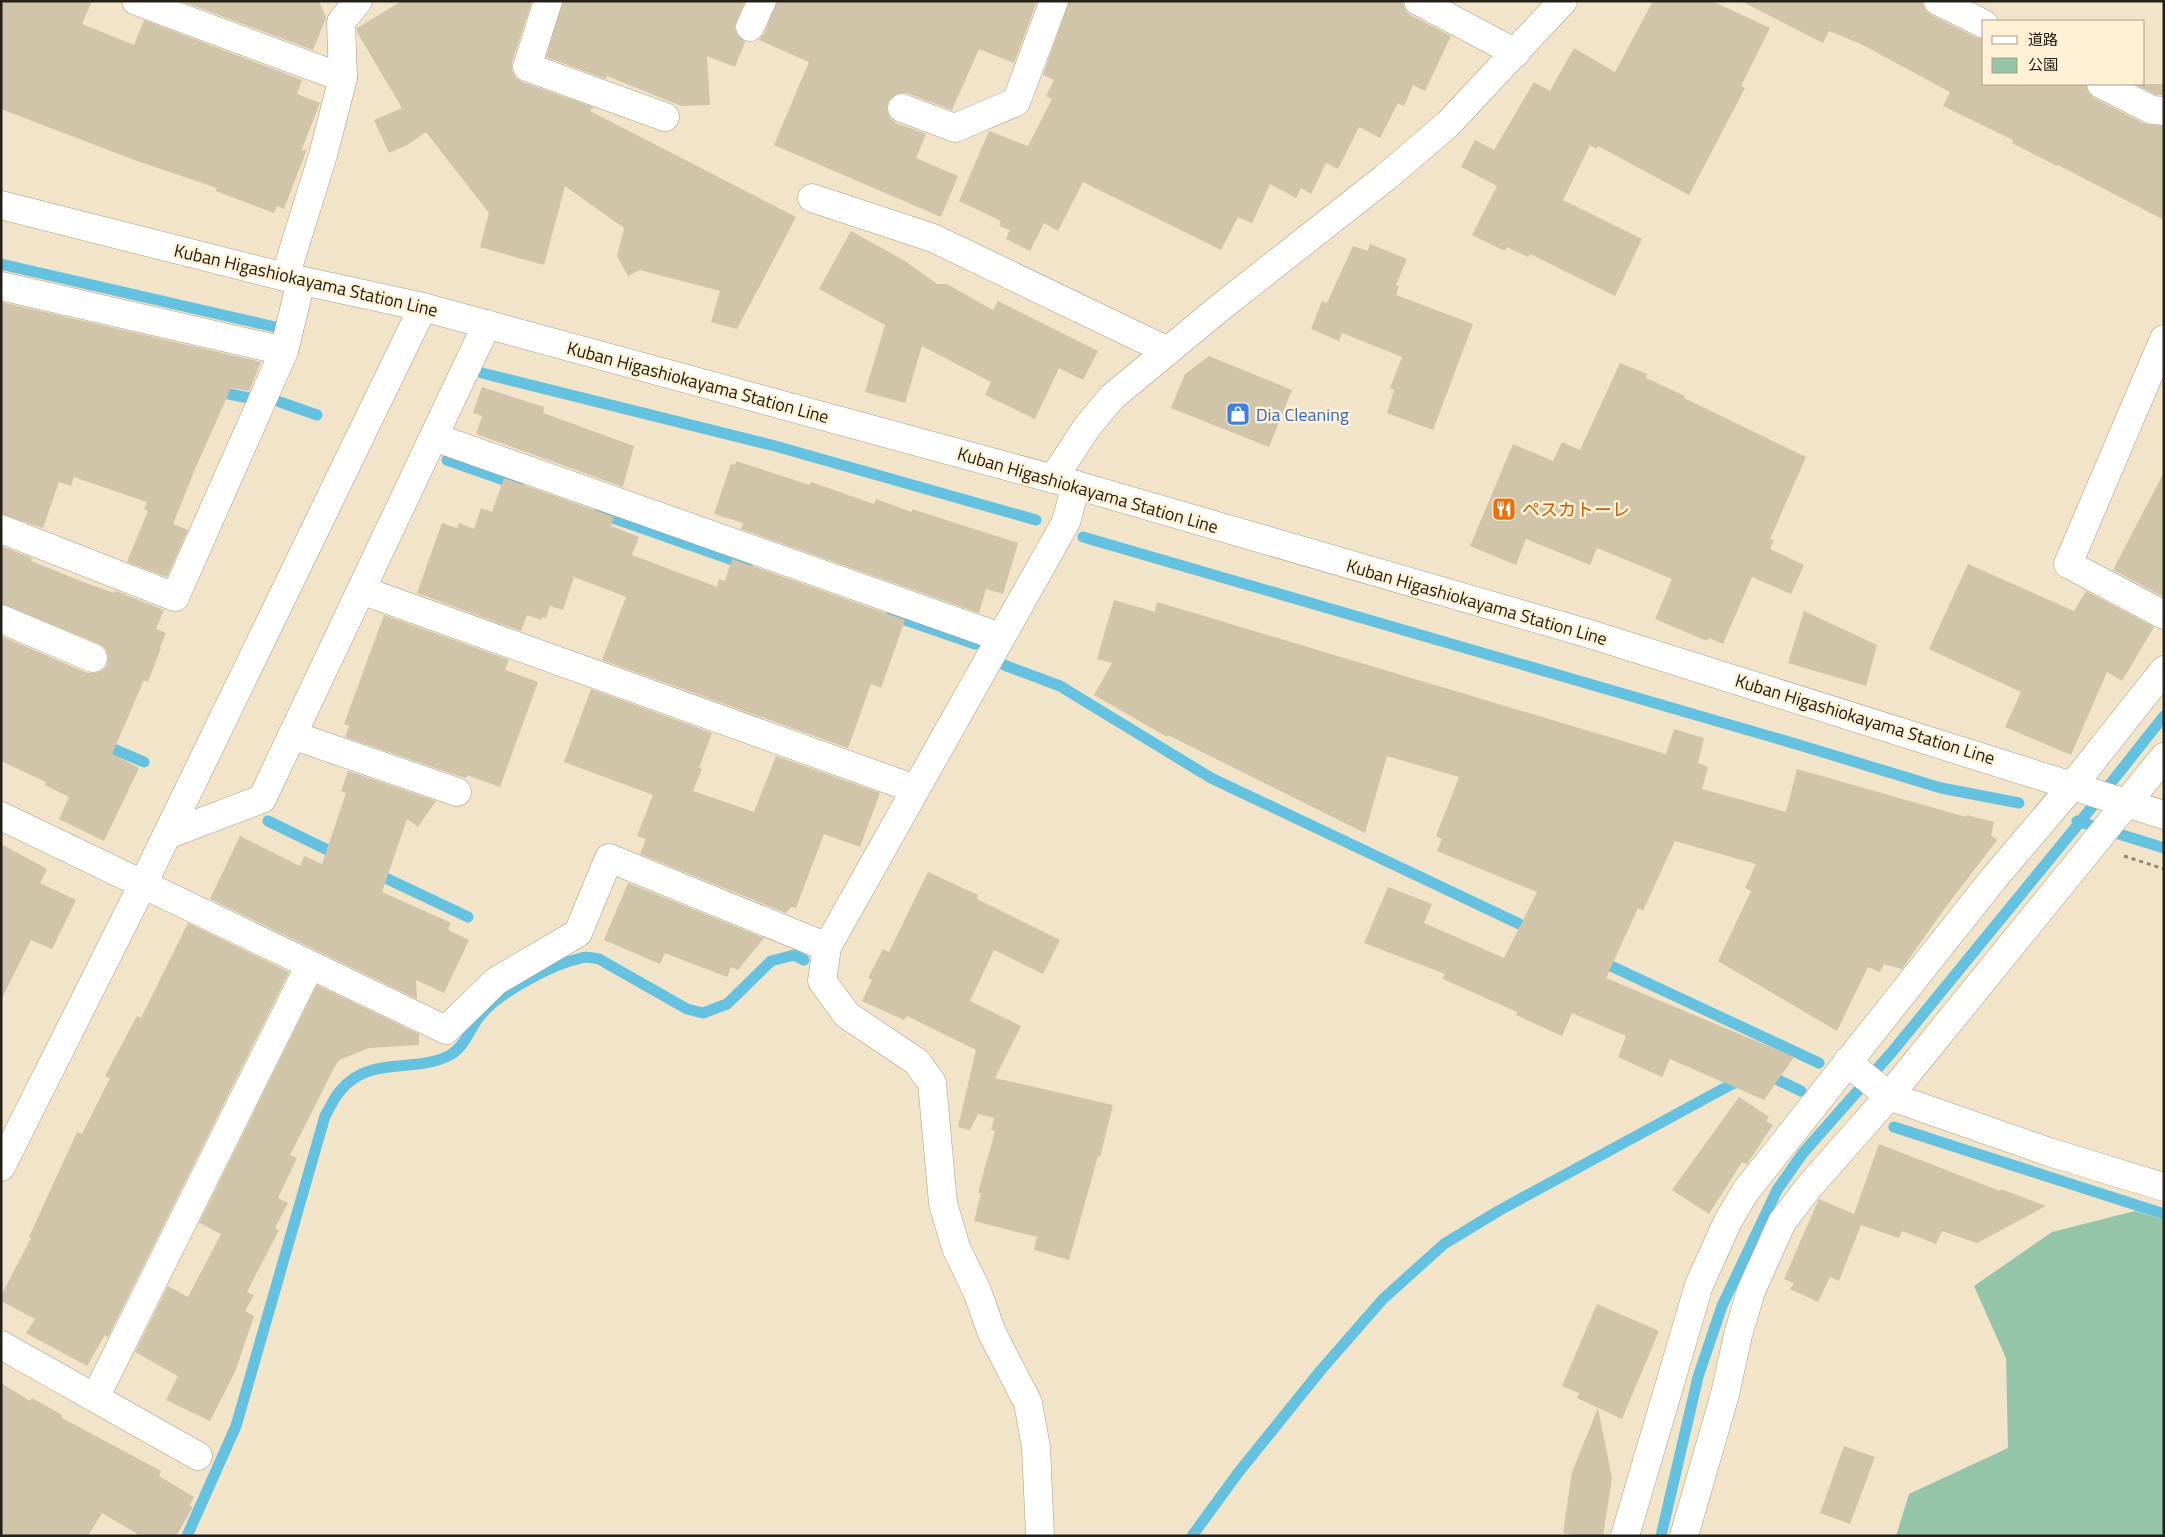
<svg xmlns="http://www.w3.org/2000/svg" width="2165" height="1537" viewBox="0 0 2165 1537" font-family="'Titillium Web','Noto Sans JP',sans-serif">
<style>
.green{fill:#94c5a9}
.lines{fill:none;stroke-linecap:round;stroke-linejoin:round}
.stream{stroke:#64c1e0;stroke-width:11}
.building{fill:#d0c4a9}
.street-casing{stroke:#a89c82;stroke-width:29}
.secondary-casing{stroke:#a89c82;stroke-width:29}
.path{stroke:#908773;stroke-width:3;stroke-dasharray:4 4;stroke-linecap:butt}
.street{stroke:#fff;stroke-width:28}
.secondary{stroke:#fff;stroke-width:28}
.labels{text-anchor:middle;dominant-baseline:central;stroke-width:5;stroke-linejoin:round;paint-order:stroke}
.street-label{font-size:18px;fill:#252016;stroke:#fef1d5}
.shop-label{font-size:18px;fill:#366cbe;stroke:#fef1d5;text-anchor:start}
.food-label{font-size:18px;fill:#c56008;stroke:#fef1d5;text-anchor:start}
</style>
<rect width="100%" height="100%" fill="#f1e4c8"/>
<!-- green -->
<path class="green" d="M2135 1211 2164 1220V1536H1896L1909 1494 2008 1448 2006 1358 1974 1286 2052 1232Z"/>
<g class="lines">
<!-- stream -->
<g class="stream">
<path d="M1 264 275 327"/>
<path d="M482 373 775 446 1036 520"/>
<path d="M214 391 249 398"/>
<path d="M280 402 317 415"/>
<path d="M447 460 518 485"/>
<path d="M599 513 747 565"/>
<path d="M1083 537 1796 744 1941 788 2019 803"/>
<path d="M891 615 975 644"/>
<path d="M1004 665 1060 686 1211 778 1534 931"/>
<path d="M102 744 144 762"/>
<path d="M268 821 340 856"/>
<path d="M2077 821 2164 848"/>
<path d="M375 873 468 917"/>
<path d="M1598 960 1819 1063"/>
<path d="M1763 1077 1776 1079 1801 1091"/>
<path d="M1894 1127 2164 1214"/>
<path d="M187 1536 236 1426 325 1116C330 1108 334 1097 341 1090 370 1055 415 1074 450 1055 465 1047 470 1028 480 1016 499 992 551 965 581 958 586 956 594 958 599 959L687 1009 703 1013 727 1004 771 961 794 955 804 960"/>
<path d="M1192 1536 1238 1473 1321 1370 1383 1299 1444 1244 1500 1210 1732 1084 1743 1081"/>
<path d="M1661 1536 1698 1377 1722 1306 1777 1190 1803 1153 1892 1052 2080 822 2164 716"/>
</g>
</g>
<!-- building -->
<g class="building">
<path d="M1 1H92L82 24 134 45 144 20 302 80 297 94 320 103 301 151 307 149 284 209 277 206 274 213 216 191 217 188 137 161 1 109Z"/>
<path d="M181 1H319L326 18 313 50Z"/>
<path d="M402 1H532L512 62V71L516 78 522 82 593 107 590 111 796 217 737 329 711 322 720 291 640 270 628 276 617 256 624 228 565 186 544 265 480 247 489 213 426 132 407 145 389 153 374 120 402 108 357 32V28Z"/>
<path d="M563 1H745L734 28 738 36 745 42 735 67 707 56 710 105 681 106 607 76 606 79 546 57Z"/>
<path d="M777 1H1037L1014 63 979 49 952 110 907 93H900L893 96 888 102 887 110 890 118 896 123 926 134 916 158 958 176 941 217 774 145 809 62 759 40 764 34Z"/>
<path d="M1069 1H1402L1405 9 1410 15 1451 36 1425 91 1413 85 1404 106 1398 103 1380 138 1359 127 1338 169 1326 163 1311 194 1301 188 1296 198 1270 184 1252 223 1238 217 1221 250 1083 182 1058 231 1044 223 1030 251 1006 239 1010 230 999 226 1001 221 959 201 989 131 1028 146 1052 99 1046 96 1054 80 1043 75Z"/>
<path d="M1653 1H1712L1770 28 1741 86 1745 88 1689 195 1598 146 1596 149 1590 145 1563 200 1642 239 1615 296 1530 254 1528 257 1507 247 1505 251 1472 235 1497 186 1461 167 1475 140 1494 150 1534 82 1550 91 1574 48 1615 72Z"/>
<path d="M1741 1H1922L1925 9 1931 15 1977 38 1984 39V84H2086L2088 92 2094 98 2145 124 2164 126V220L2058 165 2057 166 2012 143 2013 140 1943 106 1950 92 1861 44 1829 31 1823 43Z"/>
<path d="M2135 84H2164V95H2156Z"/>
<path d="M851 231 905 261 937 284H947L993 310 998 301 1098 351 1083 380 1059 368 1035 419 985 395 991 382 922 346 905 403 865 392 885 325 819 289Z"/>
<path d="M1370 244 1407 259 1396 285 1399 286 1396 295 1473 324 1433 430 1387 413 1394 390 1390 388 1402 357 1342 333 1339 341 1311 329 1322 301 1327 303 1353 246 1368 251Z"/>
<path d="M1 302 261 362 249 391 231 388 195 469 173 524 188 530 167 577 127 562 148 511 144 509 147 502 74 477 71 486 59 482 43 528 1 514Z"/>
<path d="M1209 356 1292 390 1269 447 1171 408 1185 374Z"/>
<path d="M1620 363 1647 374 1646 378 1685 396 1684 398 1806 457 1770 539 1774 540 1770 549 1804 565 1791 594 1752 577 1723 644 1709 638 1707 641 1655 619 1672 579 1597 548 1590 565 1526 539 1516 565 1470 546 1513 444 1553 461 1562 442 1580 450Z"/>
<path d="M482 387 544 407 543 413 634 446 623 487 476 434 482 416 473 413Z"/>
<path d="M736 461 810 485 811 482 874 504 876 499 912 512V509L1018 543 1003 594 986 589 979 613 741 529 743 523 714 514 731 464 735 465Z"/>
<path d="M2164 472V597L2113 570Z"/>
<path d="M504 478 614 517 611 526 639 537 632 555 717 587 719 579 725 581 732 559 905 620 881 688 871 684 848 748 602 660 626 597 574 577 563 610 550 606 546 618 542 617 541 620 527 615 521 631 417 593 442 523 457 528 459 523 474 529 481 508 492 512Z"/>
<path d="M1 546 32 558 31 561 83 582 114 593 116 591 164 610 156 629 166 633 160 647 161 648 148 682 144 680 112 754 139 768 104 841 59 819 69 797 45 785 46 782 1 761V636L87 673H95L102 671 107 665 108 657 106 649 99 644 1 604Z"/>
<path d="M1968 564 2074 611 2086 591 2154 627 2122 681 2107 672 2071 755 2005 727 2021 692 1929 649Z"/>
<path d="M1114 600 1155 612 1157 602 1666 754 1674 729 1704 738 1698 763 1708 767 1702 789 1786 812 1797 769 1966 817 1967 815 1994 822 1991 835 1997 840 1942 912 1902 969 1884 964 1880 972 1868 967 1837 1031 1718 961 1751 891 1745 888 1756 864 1675 841 1643 911 1638 908 1606 978 1794 1057 1764 1100 1670 1059 1662 1077 1618 1057 1626 1036 1572 1013 1562 1036 1516 1015 1517 1012 1443 979 1445 974 1364 943 1388 887 1432 904 1424 923 1504 958 1537 892 1437 851 1442 839 1436 836 1459 777 1387 756 1365 833 1168 735 1167 737 1094 695 1112 663 1097 659Z"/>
<path d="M1804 611 1877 645 1866 686 1788 663Z"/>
<path d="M384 615 509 660 505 670 538 682 500 787 467 775 466 778 456 775 345 737 349 726 344 724Z"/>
<path d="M591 689 712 733 699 768 702 769 693 791 754 812 776 756 880 793 860 847 824 834 796 908 791 907 786 913 640 854 646 839 637 836 653 795 564 762Z"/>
<path d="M348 771 436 801 418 827 407 819 382 892 451 923 448 930 469 940 444 993 416 980 417 999 210 899 240 836 300 866 304 856 322 864 346 793 341 791Z"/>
<path d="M1 844 47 869 40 883 76 900 52 949 31 940 1 1000Z"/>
<path d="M928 872 978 895 977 899 1060 940 1043 974 994 950 970 1001 1021 1026 995 1078 1113 1105 1100 1157 1098 1156 1069 1260 1034 1250 1037 1237 974 1221 981 1193H978L995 1131 991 1130 994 1118 978 1114 970 1130 958 1127 976 1050 907 1016 904 1020 862 1001 872 980 868 978 883 949 889 952Z"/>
<path d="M628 883 764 938 738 970 731 967 727 977 665 953 660 964 604 940Z"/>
<path d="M188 923 289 972 108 1337 105 1335 87 1366 26 1333 35 1319 1 1301V1296L31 1238 29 1237 77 1132 82 1134 110 1078 105 1076 137 1016 141 1018Z"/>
<path d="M317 985 419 1034V1045L369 1048 339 1060 334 1068 290 1155 297 1158 278 1198 288 1203 275 1228 279 1230 247 1292 254 1295 245 1311 254 1316 235 1372 210 1421 166 1400 178 1376 135 1352 168 1286 188 1297 221 1234 199 1223Z"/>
<path d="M1739 1097 1769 1117 1766 1121 1773 1125 1747 1164 1742 1162 1709 1214 1672 1190Z"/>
<path d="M1879 1144 2000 1191 2001 1189 2046 1206 1977 1243 1942 1231 1936 1244 1902 1231 1899 1238 1861 1225 1839 1281 1830 1277 1818 1302 1790 1289 1794 1283 1784 1279 1818 1201 1819 1199 1854 1214Z"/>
<path d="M1597 1304 1659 1331 1622 1419 1577 1398 1579 1393 1562 1386Z"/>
<path d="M1 1383 30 1401 32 1398 62 1415V1418L161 1471 159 1476 194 1497 189 1506 193 1507 176 1536H141L102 1513 88 1536H1Z"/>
<path d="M1598 1408 1612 1478 1603 1536H1577L1563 1533 1572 1472Z"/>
<path d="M1844 1446 1875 1457 1850 1524 1820 1513Z"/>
</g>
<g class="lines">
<!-- street casing -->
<g class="street-casing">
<g id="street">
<path d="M136 1 343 78"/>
<path d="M548 1 527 67 665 117"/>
<path d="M1418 1 1516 53"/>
<path d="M1938 1 1984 24"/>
<path d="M750 27 762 1"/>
<path d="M2101 84 2152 110 2164 111"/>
<path d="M902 108 955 128 1016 102 1054 1"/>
<path d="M812 198 933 238 1168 351"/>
<path d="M285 277 323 155 343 78 341 22 358 1"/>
<path d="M1 286 284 351"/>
<path d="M2164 339 2068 564 2164 615"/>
<path d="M434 437 1000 637"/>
<path d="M1053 479 1087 427 1112 397 1222 306 1386 177 1448 124 1563 1"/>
<path d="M1 529 175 597 284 351 301 281"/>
<path d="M361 590 915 789"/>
<path d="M1 619 93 658"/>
<path d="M292 735 457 792"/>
<path d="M1 816 446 1030 496 981 578 933 609 858 827 947"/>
<path d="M167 835 262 799 487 324"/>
<path d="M1847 1062 1889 1096 2049 1152 2164 1187"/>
<path d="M1 1345 198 1456"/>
<path d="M95 1398 310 965"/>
<path d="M1040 1536 1036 1447 1028 1403 992 1333 977 1291 956 1248 943 1203 932 1083 917 1062 847 1015 822 981 827 947 1066 522 1076 485"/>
<path d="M1625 1536 1699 1285 1728 1221 1745 1192 1994 878 2073 785 2164 670"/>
<path d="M1684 1536 1725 1394 1738 1335 1751 1291 1782 1222 1808 1188 1889 1096 2164 757"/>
</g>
</g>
<!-- secondary casing -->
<g class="secondary-casing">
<g id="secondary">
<path d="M1 205 285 277 423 307 1076 485 1593 635 2164 815"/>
<path d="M1 1167 143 884 423 307"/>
</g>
</g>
<!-- path -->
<path class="path" d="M2124 856 2164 869"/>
<!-- street -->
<use href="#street" class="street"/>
<!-- secondary -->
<use href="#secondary" class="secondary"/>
</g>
<!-- icons -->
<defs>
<g id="shop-square" transform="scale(1.25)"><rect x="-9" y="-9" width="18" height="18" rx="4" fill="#3f7fe0" stroke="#fef1d5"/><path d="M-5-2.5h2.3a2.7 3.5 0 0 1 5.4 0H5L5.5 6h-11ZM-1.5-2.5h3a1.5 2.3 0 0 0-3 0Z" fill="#fff"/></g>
<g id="restaurant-square" transform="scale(1.25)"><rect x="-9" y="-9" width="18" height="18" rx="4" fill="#e8710a" stroke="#fef1d5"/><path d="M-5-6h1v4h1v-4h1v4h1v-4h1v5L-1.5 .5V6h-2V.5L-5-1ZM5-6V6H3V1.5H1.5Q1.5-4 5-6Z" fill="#fff"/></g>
</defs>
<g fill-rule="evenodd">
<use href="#shop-square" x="1238" y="414"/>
<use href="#restaurant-square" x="1504" y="509"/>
</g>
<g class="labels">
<!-- street labels -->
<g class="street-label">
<text transform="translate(306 280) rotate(13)">Kuban Higashiokayama Station Line</text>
<text transform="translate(698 382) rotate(15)">Kuban Higashiokayama Station Line</text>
<text transform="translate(1088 490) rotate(16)">Kuban Higashiokayama Station Line</text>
<text transform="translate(1477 602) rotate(16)">Kuban Higashiokayama Station Line</text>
<text transform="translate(1865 719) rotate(17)">Kuban Higashiokayama Station Line</text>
</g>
<!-- shop labels -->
<g class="shop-label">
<text x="1256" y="414">Dia Cleaning</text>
</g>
<!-- food labels -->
<g class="food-label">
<text x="1522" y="509">ペスカトーレ</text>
</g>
</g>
<!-- border -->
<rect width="2165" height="1537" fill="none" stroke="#252016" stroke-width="5"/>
<!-- legend -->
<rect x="1982" y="20" width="162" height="65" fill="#fef1d5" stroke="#a79d89"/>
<rect x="1992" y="36" width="25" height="8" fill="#ffffff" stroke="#a79d89"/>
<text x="2028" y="45" font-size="15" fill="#252016">道路</text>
<rect x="1992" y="58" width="25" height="15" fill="#94c5a9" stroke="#a79d89"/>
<text x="2028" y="70" font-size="15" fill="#252016">公園</text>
</svg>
